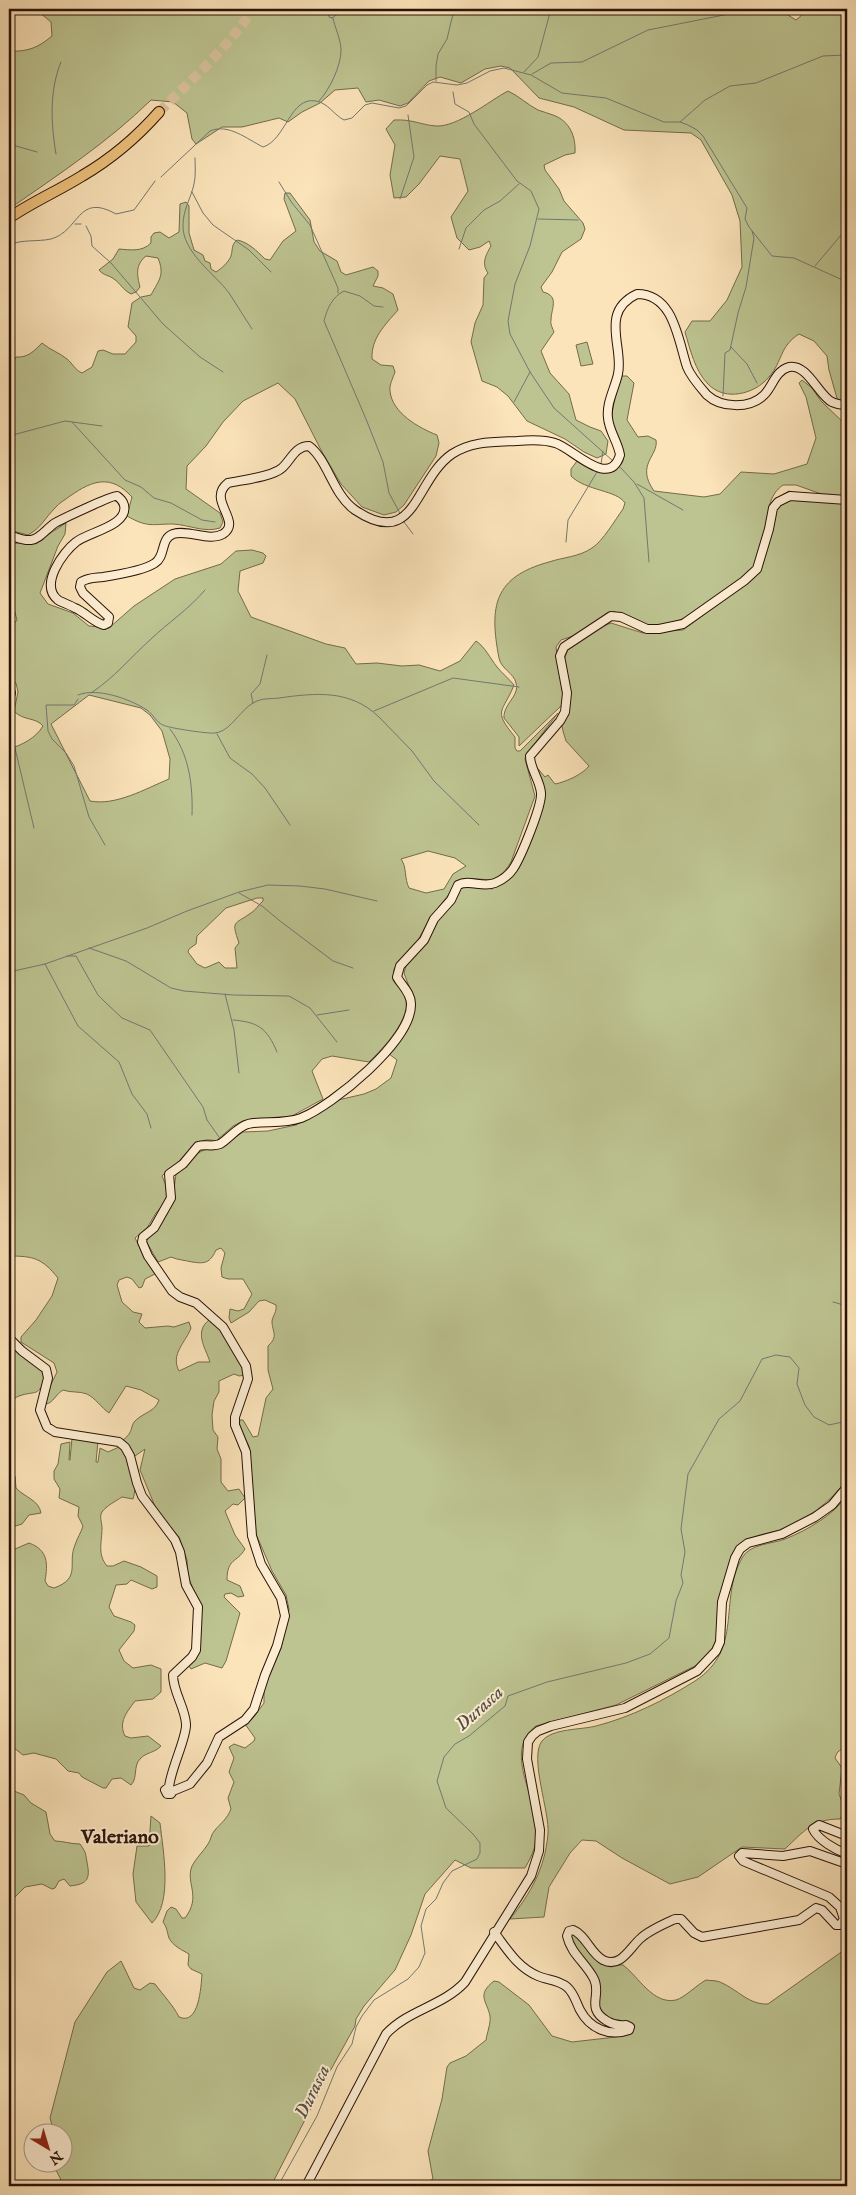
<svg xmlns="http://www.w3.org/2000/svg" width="856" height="2195" viewBox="0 0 856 2195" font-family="'IM FELL English',serif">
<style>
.green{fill:#bdc491;stroke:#736b4c;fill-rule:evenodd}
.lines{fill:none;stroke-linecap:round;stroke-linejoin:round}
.stream{stroke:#727873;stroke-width:1}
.highway-tunnel{stroke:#dcc49f;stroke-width:10;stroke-dasharray:10 5;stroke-linecap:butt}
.secondary-casing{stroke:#291208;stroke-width:10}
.highway-casing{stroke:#291208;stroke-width:12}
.secondary{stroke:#fdedd2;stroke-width:8}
.highway{stroke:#eec27d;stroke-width:10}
.labels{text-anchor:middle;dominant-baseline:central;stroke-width:4;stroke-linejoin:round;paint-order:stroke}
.water-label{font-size:19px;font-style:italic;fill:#544e46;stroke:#fdedd2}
.quarter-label{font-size:20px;font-weight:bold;fill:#291208;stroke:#fdedd2}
</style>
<rect width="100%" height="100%" fill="#fce4ba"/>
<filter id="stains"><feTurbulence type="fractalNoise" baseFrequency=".004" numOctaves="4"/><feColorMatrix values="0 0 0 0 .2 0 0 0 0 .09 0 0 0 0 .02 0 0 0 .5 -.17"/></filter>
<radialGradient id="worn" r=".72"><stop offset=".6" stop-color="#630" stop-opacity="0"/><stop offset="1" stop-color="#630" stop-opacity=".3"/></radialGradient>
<!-- green -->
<g class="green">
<path d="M38 9H778L796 20 809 9H847V410L838 402 829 370 827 356 814 341 799 334C779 347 783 361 769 377 755 394 725 402 708 384 695 371 690 349 685 332L692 321H710L727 300 742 267 740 221 732 195 701 140 691 133 624 130 574 107 539 98 510 68 501 66 485 69 461 83 440 77 429 81 408 103 400 106 379 100 366 102 358 88 335 90 320 103 302 112 288 122 279 118 242 127H222L196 144 192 139 187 113 173 102 151 100C108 142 58 175 9 209V51C27 52 38 48 52 36L51 22 39 12Z"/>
<path d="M508 91C519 96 528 105 538 110 543 112 548 113 553 115 570 121 576 137 575 153L565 155 544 165 545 170 559 189 564 201 583 223 585 229 581 239 562 252 552 272 541 287 543 292C560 296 551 309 551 320 550 324 553 329 554 332L541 351 550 373 569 394 576 420 590 427 601 431 608 441 606 454 597 458 584 452 565 439 527 421 508 396 497 387 482 381 471 342 475 323 483 305 484 278 488 273C481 263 486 255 491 246L489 241 480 247 469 250 457 238 451 217 468 191 460 159 440 156 419 184 406 197 394 198 390 175 395 145 386 129 394 120C413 119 421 125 436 126 458 127 489 101 508 91Z"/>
<path d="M285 193H290L310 220 314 242 320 251 337 261 341 272 346 275 373 267 378 271V276L373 286 383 288 393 294 398 310C385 325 371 338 372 359L381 365 393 366 395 372C393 378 389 385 390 391 392 413 419 428 437 435L439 443 436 456 404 505 396 512 384 515 362 507 341 484 321 450 295 399 278 383 243 401 223 422 206 446 187 466 186 489 220 513 223 522 220 528C204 533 190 525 173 524 152 524 148 528 127 516L132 497C111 474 93 480 70 496 65 500 59 503 55 508 45 518 41 528 28 535L9 530V370L16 357C28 358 34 351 42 343 50 350 60 353 67 359 73 364 75 370 82 373L92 367 98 351 103 350 113 354H125L136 342V336L128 327 132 303 141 297 151 295C159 280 165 275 158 258L146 256C135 265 137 275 140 287L136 292 131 294C122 289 121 284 114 279 109 275 104 276 99 270L113 259 119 249C131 250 142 252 151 243V237L154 233 160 232 169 238 179 232 180 204 186 202 189 206V233L194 250 203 255 205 261 210 263 211 269 216 272C222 268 228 263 231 256 233 249 231 245 237 240 248 242 257 251 265 259L270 260 283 241 296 231 284 199Z"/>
<path d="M587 342 593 364 581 366 576 345Z"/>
<path d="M621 376H627L634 383 627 420 638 437 648 436 656 440C659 456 635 464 654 491L704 497 720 494 741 472 774 474 807 464 816 438 806 397 799 383 802 380 812 388 821 401 847 426V496H827L796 485H783C768 496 769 510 766 527 764 542 758 558 751 571L689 616 677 621 664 625H642L628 617 615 612 607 613 579 634 561 640 556 647 563 696 562 705 519 746V737L504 718C503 704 520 696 516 683 514 673 501 669 499 658 489 606 494 577 549 562 564 557 579 557 592 548 603 541 615 520 623 509L625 503C617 490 586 491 571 476V469L577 461C590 468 599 474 614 469 636 462 613 433 611 418 609 405 617 388 621 376Z"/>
<path d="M789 491 829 503 847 502V1479C831 1502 807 1520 780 1530 759 1538 743 1535 732 1557L718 1636 711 1651 701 1663 616 1705 536 1726C503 1751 536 1795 537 1828 537 1844 533 1854 525 1868H471L455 1860 425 1894 411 1935 395 1970 364 2006 356 2019 355 2026 329 2073 271 2186H64L56 2170V2163L62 2162V2132H54L50 2118 75 2022 107 1972 121 1961 134 1988 140 1990 150 1983 155 1984C163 1995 173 2005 179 2017 199 2026 201 1987 202 1974L191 1969 188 1965 189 1954C182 1950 173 1946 169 1938 167 1932 167 1927 163 1922L167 1911 171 1907 176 1909 182 1918H185C202 1896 185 1883 192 1866 196 1858 203 1852 208 1844 211 1840 211 1834 215 1830 221 1823 227 1819 231 1809L228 1798 234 1782 229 1772 234 1758 229 1747 234 1744 245 1748 254 1741 255 1738 245 1724 253 1718 264 1703V1688L281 1648 289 1609 286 1595 272 1571 256 1534 249 1446 239 1426 240 1420H243L253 1437 258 1436 266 1398 273 1389 268 1370V1346C279 1336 272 1332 272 1321 273 1315 277 1312 276 1305L265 1300 259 1301 249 1312 231 1323 229 1318 230 1309 238 1311 244 1309 252 1294 243 1279H228L222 1277 221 1268 225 1253 221 1248 216 1250C210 1263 205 1264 192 1262 184 1260 178 1260 171 1257L158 1262 146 1241 159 1228 172 1204 176 1174 186 1166 194 1155 206 1149 220 1148 243 1132 268 1131 296 1125 338 1100 364 1094 376 1089 391 1078 397 1060 389 1054 399 1042 411 1021 409 1016 413 997 404 973 406 966 425 944 437 921 460 888 465 886 492 889 509 878 544 801 534 764 545 777 548 775 555 784C566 782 583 774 589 766L566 741 563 731 561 721 568 707 564 660 568 649 601 627 611 623 643 633 683 630 753 579 760 570 779 497Z"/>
<path d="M66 523 65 534 58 546 40 593 48 604 73 613 89 626 109 628 134 606 175 579 221 564 236 551 252 550 263 553 266 556 263 563 240 571 238 591 251 617 326 644 345 648 356 664 377 663 402 666 419 665 440 671 460 661 476 641C485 647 490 658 497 667 502 673 508 678 514 685 503 713 492 709 515 737V748L517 751H520L558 713 526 755 525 759 535 796 511 862C493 891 484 874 460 880L430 918 417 942 394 969 393 980C396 986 403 990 405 996 413 1018 383 1048 369 1062L332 1056 322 1059 312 1071 323 1099 292 1116 281 1119 243 1121 233 1126 216 1141C198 1136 191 1149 180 1160 175 1166 167 1170 162 1176L168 1190 167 1201 156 1213 147 1228 135 1238 147 1262 157 1273 145 1279 142 1287 139 1288 132 1279 127 1277 119 1280 117 1285 122 1302 133 1312 142 1314 139 1322 145 1328 168 1326 174 1327 189 1322 191 1328C186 1342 170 1354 179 1371L198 1362H210C205 1347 194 1332 209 1320 223 1327 244 1360 245 1375L239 1376 234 1374 219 1381V1392L214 1401 212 1415 213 1430 218 1437 217 1449 221 1459V1482L228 1491 239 1489 245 1498 238 1505 233 1504 225 1511 235 1535 245 1549C237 1563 227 1558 227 1580L240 1586 244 1596 238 1597 231 1593 225 1594 224 1597 240 1613 226 1661 222 1668 205 1663 191 1669 188 1665 197 1656 200 1649 201 1609 188 1576 187 1560 179 1537 157 1511 140 1470 145 1449 135 1456 133 1455 123 1440C134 1432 130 1426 135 1421 144 1412 155 1412 159 1400L141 1390 126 1386 109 1413C101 1407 95 1398 87 1394 80 1391 71 1393 63 1390 56 1394 53 1403 46 1404L44 1399 57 1372 54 1363 21 1342V1337L36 1320 52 1296 58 1278C42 1258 33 1256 9 1256V749C22 745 36 738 43 726 36 717 23 721 14 711L18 692 16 683 9 679V630L17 620 11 598 14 584 9 567V544L38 541ZM89 695 141 708 150 715 162 731 170 759 169 779C145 789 116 806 90 801L51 724ZM428 851 455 858 466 866 453 874 444 889 426 893 409 888C404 878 407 867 401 859ZM257 898H263V901C258 905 256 910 251 913 234 925 231 920 239 943L235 948 237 968H225L219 962 205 968 197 964 188 952 189 949 196 944 197 936 226 908Z"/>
<path d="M9 1342 27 1360 40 1366 45 1376C39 1398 36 1390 19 1396 16 1397 12 1401 9 1402Z"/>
<path d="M72 1438 98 1441 96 1462H98L100 1448 108 1452 119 1447C132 1456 138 1485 133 1499L122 1497C116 1501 106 1506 102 1512 99 1517 102 1522 102 1528 102 1542 97 1554 107 1566H113L124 1561 141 1567 157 1576V1587L152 1589 131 1580 127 1584 116 1585 109 1607 114 1616 131 1622 135 1625 134 1631 119 1650 124 1661 133 1668 151 1665 161 1669V1692L153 1699 135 1701C127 1712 118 1722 125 1736L131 1738 148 1736 161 1746C155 1753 146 1752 140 1759 133 1766 138 1778 131 1785L121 1778 112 1779 106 1788H103L82 1777 79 1773 68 1771 56 1759 34 1753 23 1755 9 1744V1549H15L29 1543C48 1550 48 1563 45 1581L48 1586 54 1588C82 1578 67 1563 75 1545 77 1538 81 1533 83 1526L78 1516 79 1507 59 1498 60 1489 54 1479V1471L58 1464 61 1444 70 1442 69 1460H70Z"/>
<path d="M9 1474 15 1476 16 1488C24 1497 39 1500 41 1513L29 1515 22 1524 9 1528Z"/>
<path d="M847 1496V1749C840 1749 837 1751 835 1758L842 1768 839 1794 845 1810 840 1819C813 1819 804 1831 785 1849L742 1847 698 1877 670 1884 622 1858 596 1841 582 1840 570 1853 549 1887 544 1917 510 1919C531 1893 545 1868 548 1834 550 1812 529 1758 542 1741 553 1728 581 1730 596 1726 631 1717 665 1700 695 1681 744 1649 718 1601 742 1558 749 1544 772 1544 785 1539 808 1530 833 1515 847 1496Z"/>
<path d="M9 1789 24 1795 31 1803 46 1812 50 1834 55 1841C63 1841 70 1844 80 1844 86 1853 85 1851 87 1862 90 1878 89 1884 70 1886L64 1879 59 1881 55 1888 52 1889 42 1884 25 1887 9 1903Z"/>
<path d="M151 1816 160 1823C163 1851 173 1902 152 1923L136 1902 133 1874 137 1846H149Z"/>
<path d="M574 1933C590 1953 596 1966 623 1965 639 1977 653 2005 676 2000 684 1998 698 1984 706 1980 711 1981 717 1980 722 1983 738 1990 749 2005 768 2004L847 1948V2186H420L433 2179 428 2151 442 2099 447 2067 450 2063 466 2056 486 2040C487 2033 491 2023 490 2016 487 2001 476 1995 494 1981L499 1982 529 2005 552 2036 572 2042 616 2037 632 2032 634 2029 629 2022C619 2022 608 2022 601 2012 595 2003 601 1994 598 1985 594 1967 569 1954 571 1934Z"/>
</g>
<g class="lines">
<!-- stream -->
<g class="stream">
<path d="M113 10V9"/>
<path d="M332 18 345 9"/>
<path d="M524 72 538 57 551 9"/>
<path d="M532 74 551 63 582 62 648 30 729 14 739 9"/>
<path d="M436 81V66L438 54 447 39 453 14"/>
<path d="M453 92 455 104 469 112 474 124 517 181 531 191 539 209 530 246 515 284 508 321 510 334 530 372 554 408 613 461"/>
<path d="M319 101C330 89 341 66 341 50 341 40 335 28 333 18L329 17 328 9"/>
<path d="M680 122 705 100 730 86 756 83 823 56 847 55"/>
<path d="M9 144 37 152"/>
<path d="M56 154C51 124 49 91 61 62"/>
<path d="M195 158C195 166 196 176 194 184 191 198 183 210 183 225 182 252 215 274 229 293 237 305 244 317 252 329"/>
<path d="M161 177 210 131C228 123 247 139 263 147 286 140 290 96 316 101 328 103 334 115 344 120L352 118 365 105 372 103 399 108 406 106 427 85 433 82 457 85 467 83 490 71 504 68 531 75 562 93 606 98 664 122H680L688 125 697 130 703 136 747 208 745 219 749 227 772 256 794 258 847 282"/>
<path d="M279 182 292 203 310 225 338 288V293"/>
<path d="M192 192 203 213 213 225 249 250 271 272"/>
<path d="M400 199 414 157 408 115"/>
<path d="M538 219 578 220"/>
<path d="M75 224H81"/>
<path d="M86 226 91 236 92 246 111 263 163 324 200 357 223 372"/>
<path d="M9 245C22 239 37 242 51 239 80 231 77 192 116 214L134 210 155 181"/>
<path d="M459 249 466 228 484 210 500 201 519 184"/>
<path d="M815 266 847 228"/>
<path d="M383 307 374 306 360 296 344 291C332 297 327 309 324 321L366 419 383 462 389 493 401 515"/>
<path d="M731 347 747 364 757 383"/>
<path d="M723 396 725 353 730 350 738 313 746 287 754 238 752 231"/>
<path d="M514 402 530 372"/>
<path d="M72 422 125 480 141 487 154 498 171 503 202 520 215 522"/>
<path d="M9 436 65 421 102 426"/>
<path d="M601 464 603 451"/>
<path d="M619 466 634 482 644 498 649 562"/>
<path d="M637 484 683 510"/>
<path d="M404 522 413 534"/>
<path d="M566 542 568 520 597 472"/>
<path d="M91 693C114 678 131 657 151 639 169 622 189 609 205 590"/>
<path d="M78 695C97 687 130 699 147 710 153 714 156 722 163 725 168 728 209 734 215 733 232 731 240 708 257 701 264 698 272 699 279 698 315 693 350 689 379 717L412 751 434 781 479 825"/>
<path d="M78 699 74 705H46L48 731 52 739 66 753 74 766 89 817 105 845"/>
<path d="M253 703 251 694 260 684 267 655"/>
<path d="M374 711 453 678 519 687"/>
<path d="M9 723 34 828"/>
<path d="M170 729C189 754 193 784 192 815"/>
<path d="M217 734 230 758 252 774 265 788 290 825"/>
<path d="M239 893 262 906 280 921 333 961 353 968"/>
<path d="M89 948 126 961 171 988 184 991 233 995 289 996 310 1008 337 1042"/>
<path d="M67 956H76L98 995 105 1002 122 1018 150 1030 203 1107 207 1120 219 1137"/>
<path d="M45 964 78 1026 119 1062 132 1094 147 1114 151 1128"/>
<path d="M9 972 45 964 147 928 187 911 239 892 268 885 300 886 325 889 377 901"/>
<path d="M225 994 234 1030 239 1073"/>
<path d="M317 1015 349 1010"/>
<path d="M233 1020C258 1022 267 1028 277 1052"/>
<path d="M833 1302 847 1306"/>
<path d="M278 2186 317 2116 337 2067 352 2044 356 2027 362 2016 374 2000 408 1979 419 1967 425 1953 421 1926 426 1909 436 1899 443 1883 452 1871 477 1859 480 1853V1843L473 1834 446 1808 437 1781 444 1757 455 1744 469 1736 505 1706 508 1696 547 1682 626 1663 650 1654 669 1638 676 1601 683 1583 681 1575 685 1552 681 1529 688 1474 719 1419 740 1401 762 1359 776 1355 790 1357 799 1368 797 1384 805 1405 814 1417 829 1425 847 1421"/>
</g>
<!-- highway-tunnel -->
<path class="highway-tunnel" d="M159 112C192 79 227 49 253 9"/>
<!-- secondary casing -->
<g class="secondary-casing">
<g id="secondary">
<path d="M9 535C16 537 23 541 31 540 40 539 47 528 55 523 62 519 113 495 117 496 120 498 123 501 124 505 129 526 88 532 76 542 63 552 39 585 58 600 63 603 70 605 75 608 85 612 94 623 104 625L108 623 109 617 83 593 80 587 81 582C89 577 95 578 103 577 116 575 145 570 155 563 166 556 160 539 173 534 188 529 209 542 223 534 243 521 206 500 228 483 242 480 272 477 282 468 291 460 295 446 309 446 328 460 333 495 355 510 416 551 414 480 452 454 472 441 494 442 517 441 529 440 543 439 555 443 573 448 609 490 620 455 618 442 609 431 608 418 606 403 615 388 618 374 624 347 599 312 637 294 674 294 678 340 687 367 691 377 700 387 707 395 721 408 750 409 764 395 773 386 775 371 789 367 807 363 819 396 832 402 837 404 843 405 847 406"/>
<path d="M9 686 11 693 9 700"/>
<path d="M9 1338 22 1351 46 1369 48 1378 40 1410 47 1427 55 1432 119 1442 125 1447 130 1456 137 1483 142 1496 175 1540 180 1552 186 1585 198 1607 196 1650 192 1657 173 1675C173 1692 185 1707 186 1724 187 1737 171 1768 169 1787L165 1790 167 1794H171L173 1791 190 1784 207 1763 219 1737 245 1720 254 1709 265 1675 277 1646 285 1616 281 1598 261 1564 252 1536 246 1452 235 1425V1417L248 1379 246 1366 223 1327 196 1303 180 1297 172 1291 148 1256 142 1242 143 1237 154 1228 171 1198 169 1174 183 1164 198 1146C205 1144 213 1147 220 1144 230 1138 237 1127 248 1124 265 1120 281 1125 301 1118 333 1105 412 1041 411 1004 411 993 402 986 397 977L400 966 424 940 434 919 451 900 458 885C469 879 483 888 495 883 502 880 509 875 513 869 521 857 542 806 541 793 540 780 530 769 530 756L560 721 565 712 567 693 560 656 564 647 611 616 621 617 647 629H659L683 624 744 581 757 569 769 529 773 508 778 502 790 496 847 500"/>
<path d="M847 1836 819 1825 813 1829C818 1840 836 1850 847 1854"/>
<path d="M494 1932C507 1949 517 1967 538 1976 547 1980 559 1980 567 1987 574 1993 576 2002 580 2010 590 2029 610 2037 629 2030L630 2027 626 2025C619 2026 614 2025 607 2021 585 2008 602 1995 594 1979 586 1963 571 1954 567 1936L569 1931 573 1930C586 1935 590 1953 603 1960 621 1969 630 1947 641 1938 650 1930 664 1924 675 1919H681L694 1933 702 1937 799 1920 816 1908 822 1910 836 1925H840L844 1919 840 1907 829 1897 743 1861 739 1856 742 1853 783 1856 810 1851 847 1864"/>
<path d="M306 2186 386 2034C408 2010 443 2006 465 1982L531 1876 539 1851 540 1830 527 1759 528 1742 532 1736 538 1731 551 1726 625 1708 697 1671 716 1651 720 1642 722 1602 735 1558 740 1549 748 1543 782 1534 815 1517 832 1505 847 1487"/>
</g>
</g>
<!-- highway casing -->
<g class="highway-casing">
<path id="highway" d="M9 218C32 202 58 191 82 176 111 159 137 137 159 112"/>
</g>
<!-- secondary -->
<use href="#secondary" class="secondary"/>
<!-- highway -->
<use href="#highway" class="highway"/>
</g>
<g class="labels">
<!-- water labels -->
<g class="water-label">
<text transform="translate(480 1709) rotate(-42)">Durasca</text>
<text transform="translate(313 2092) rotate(-64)">Durasca</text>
</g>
<!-- quarter labels -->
<g class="quarter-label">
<text x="120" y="1837">Valeriano</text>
</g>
</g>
<!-- margin -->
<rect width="856" height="2195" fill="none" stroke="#fce4ba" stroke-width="30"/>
<rect x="10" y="10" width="836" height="2175" fill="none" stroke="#291208" stroke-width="2.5"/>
<rect x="15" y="15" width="826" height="2165" fill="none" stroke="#291208"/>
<!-- north arrow -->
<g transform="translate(48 2148) rotate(142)"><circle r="24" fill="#fdedd2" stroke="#a89581"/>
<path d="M0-4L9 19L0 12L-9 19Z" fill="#8f2418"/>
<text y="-8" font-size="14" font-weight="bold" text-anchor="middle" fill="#291208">N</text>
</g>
<rect width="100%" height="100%" filter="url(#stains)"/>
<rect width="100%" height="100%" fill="url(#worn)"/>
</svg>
